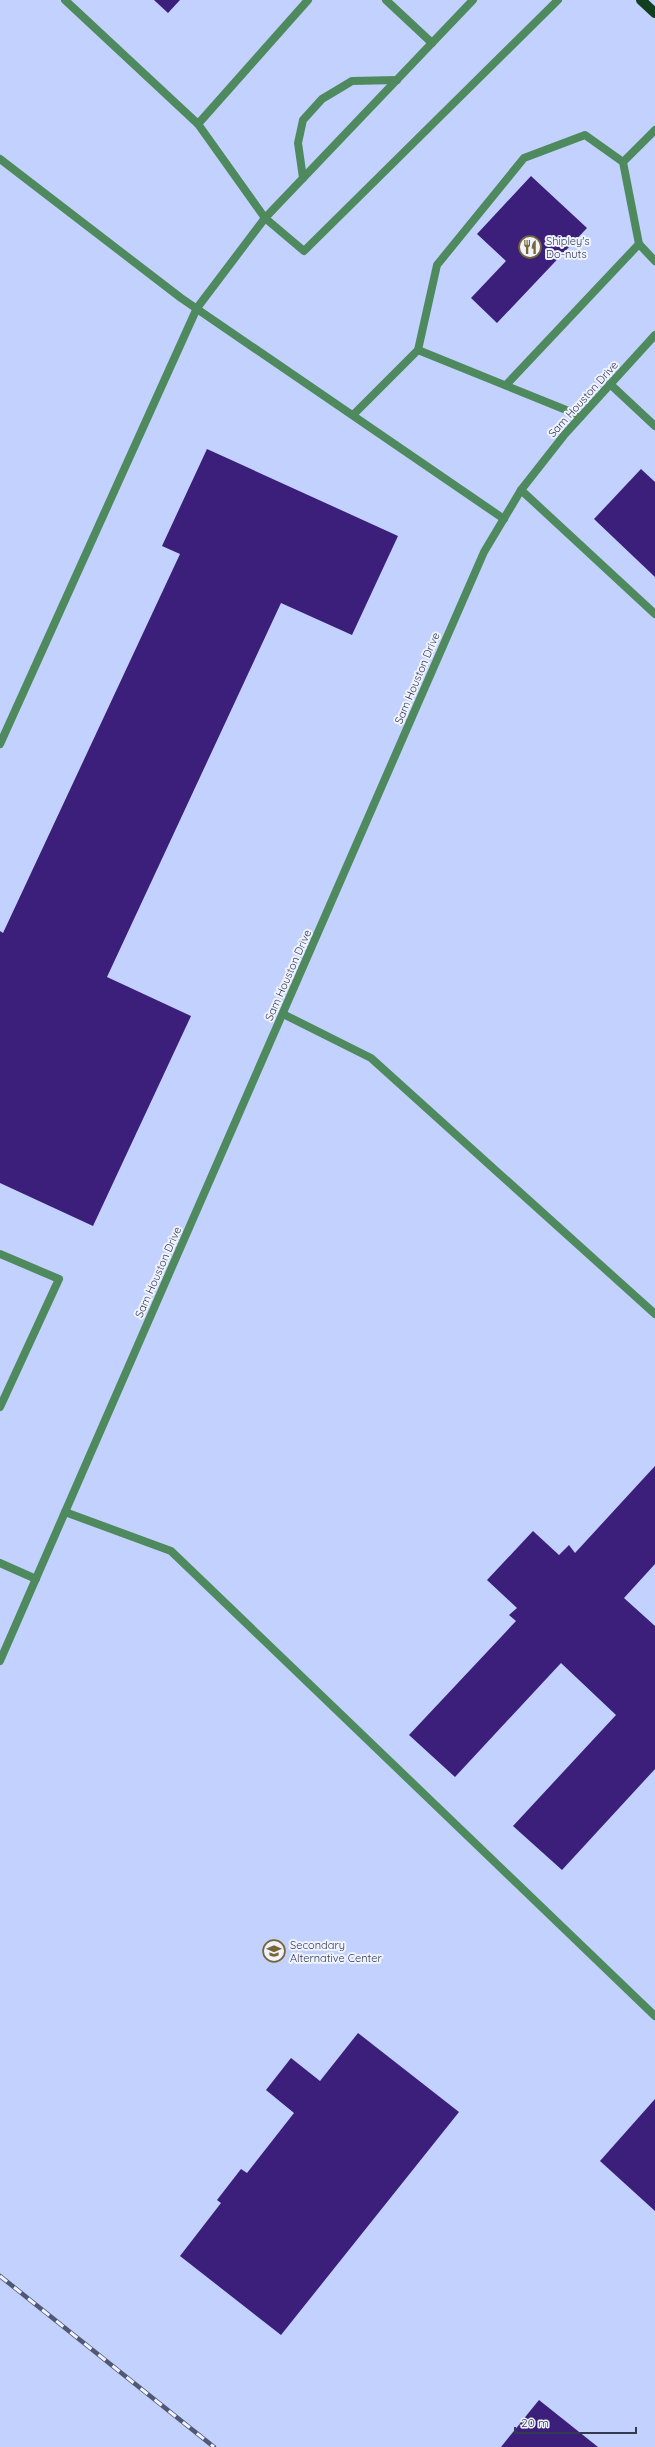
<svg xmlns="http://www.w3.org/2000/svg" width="655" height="2447" viewBox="0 0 655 2447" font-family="Quicksand,sans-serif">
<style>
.building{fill:#3c1e7b}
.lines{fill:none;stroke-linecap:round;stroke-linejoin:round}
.service{stroke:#4e8a5e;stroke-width:8}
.tertiary{stroke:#4e8a5e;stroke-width:8}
.primary{stroke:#133f21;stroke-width:10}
.rail-casing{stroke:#505873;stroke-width:4.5}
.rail{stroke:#eff3ff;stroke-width:3;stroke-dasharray:9;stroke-linecap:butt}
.labels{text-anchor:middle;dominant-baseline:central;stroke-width:4;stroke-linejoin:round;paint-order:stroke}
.poi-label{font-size:11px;fill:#343b51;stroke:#eff3ff;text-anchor:start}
.street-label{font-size:11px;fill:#343b51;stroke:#eff3ff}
</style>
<rect width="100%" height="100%" fill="#c3d1fe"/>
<!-- building -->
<g class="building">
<path d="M154 0H180L168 13Z"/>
<path d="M531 176 587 228 497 323 471 298 506 261 477 234Z"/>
<path d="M207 449 398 536 352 635 281 603 107 977 191 1016 93 1226 0 1183V931L3 933 180 554 162 546Z"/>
<path d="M641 469 655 482V577L594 519Z"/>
<path d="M655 1466V1564L624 1598 655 1626V1769L562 1870 513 1826 616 1715 561 1663 455 1777 409 1735 516 1621 509 1615 517 1608 487 1580 533 1531 559 1555 569 1545 575 1553Z"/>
<path d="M358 2033 459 2112 281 2335 180 2256 221 2203 217 2200 241 2169 247 2173 294 2113 266 2090 291 2058 320 2081Z"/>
<path d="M655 2099V2211L600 2161Z"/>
<path d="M539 2400 598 2447H501Z"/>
</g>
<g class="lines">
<!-- service -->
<g class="service">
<path d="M65 0 198 124 308 0"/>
<path d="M386 0 432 43"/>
<path d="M198 124 265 218 304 251 558 0"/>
<path d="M0 159 181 298 504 519"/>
<path d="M623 162 655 130"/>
<path d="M303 178 298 143 303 120 322 99 352 81 397 80"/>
<path d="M639 244 655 261"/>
<path d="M418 350 437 265 524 158 585 135 623 162 639 244 506 385"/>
<path d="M610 384 655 426"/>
<path d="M353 415 418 350 581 416"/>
<path d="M521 490 655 614"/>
<path d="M0 744 197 308 265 218 473 0"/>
<path d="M283 1014 371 1058 655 1314"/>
<path d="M0 1254 59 1279 0 1407"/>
<path d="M65 1512 171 1551 655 2016"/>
<path d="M0 1563 36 1579"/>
</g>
<!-- tertiary -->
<path class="tertiary" d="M0 1661 484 552 521 490 565 434 655 335"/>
<!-- primary -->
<path class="primary" d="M641 0 655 13"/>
<!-- rail casing -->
<g class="rail-casing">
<path id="rail" d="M0 2276 214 2447"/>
</g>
<!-- rail -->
<use href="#rail" class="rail"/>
</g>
<!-- icons -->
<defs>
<g id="restaurant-ring" transform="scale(1.15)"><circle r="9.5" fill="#eff3ff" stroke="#786735" stroke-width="1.5"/><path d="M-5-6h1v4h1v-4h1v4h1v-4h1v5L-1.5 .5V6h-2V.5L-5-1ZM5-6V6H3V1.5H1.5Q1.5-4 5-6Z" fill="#786735"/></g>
<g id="school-ring" transform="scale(1.15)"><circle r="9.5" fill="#eff3ff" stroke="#786735" stroke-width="1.5"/><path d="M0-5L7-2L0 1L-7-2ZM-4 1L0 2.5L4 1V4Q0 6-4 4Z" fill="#786735"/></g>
</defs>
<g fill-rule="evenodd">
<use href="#restaurant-ring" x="530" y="247"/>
<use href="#school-ring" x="274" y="1951"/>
</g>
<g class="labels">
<!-- poi labels -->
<g class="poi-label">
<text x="546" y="241">Shipley's<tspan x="546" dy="13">Do-nuts</tspan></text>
<text x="290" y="1945">Secondary<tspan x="290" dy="13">Alternative Center</tspan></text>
</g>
<!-- street labels -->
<g class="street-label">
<text transform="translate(583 399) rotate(-48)">Sam Houston Drive</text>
<text transform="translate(417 678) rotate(-67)">Sam Houston Drive</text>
<text transform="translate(288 975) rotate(-66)">Sam Houston Drive</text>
<text transform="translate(158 1272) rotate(-66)">Sam Houston Drive</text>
</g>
</g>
<!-- scale -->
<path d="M515 2427v6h121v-6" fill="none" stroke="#343b51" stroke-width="2"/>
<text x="521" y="2427" font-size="12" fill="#343b51" stroke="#eff3ff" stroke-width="3" paint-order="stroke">20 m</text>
</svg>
